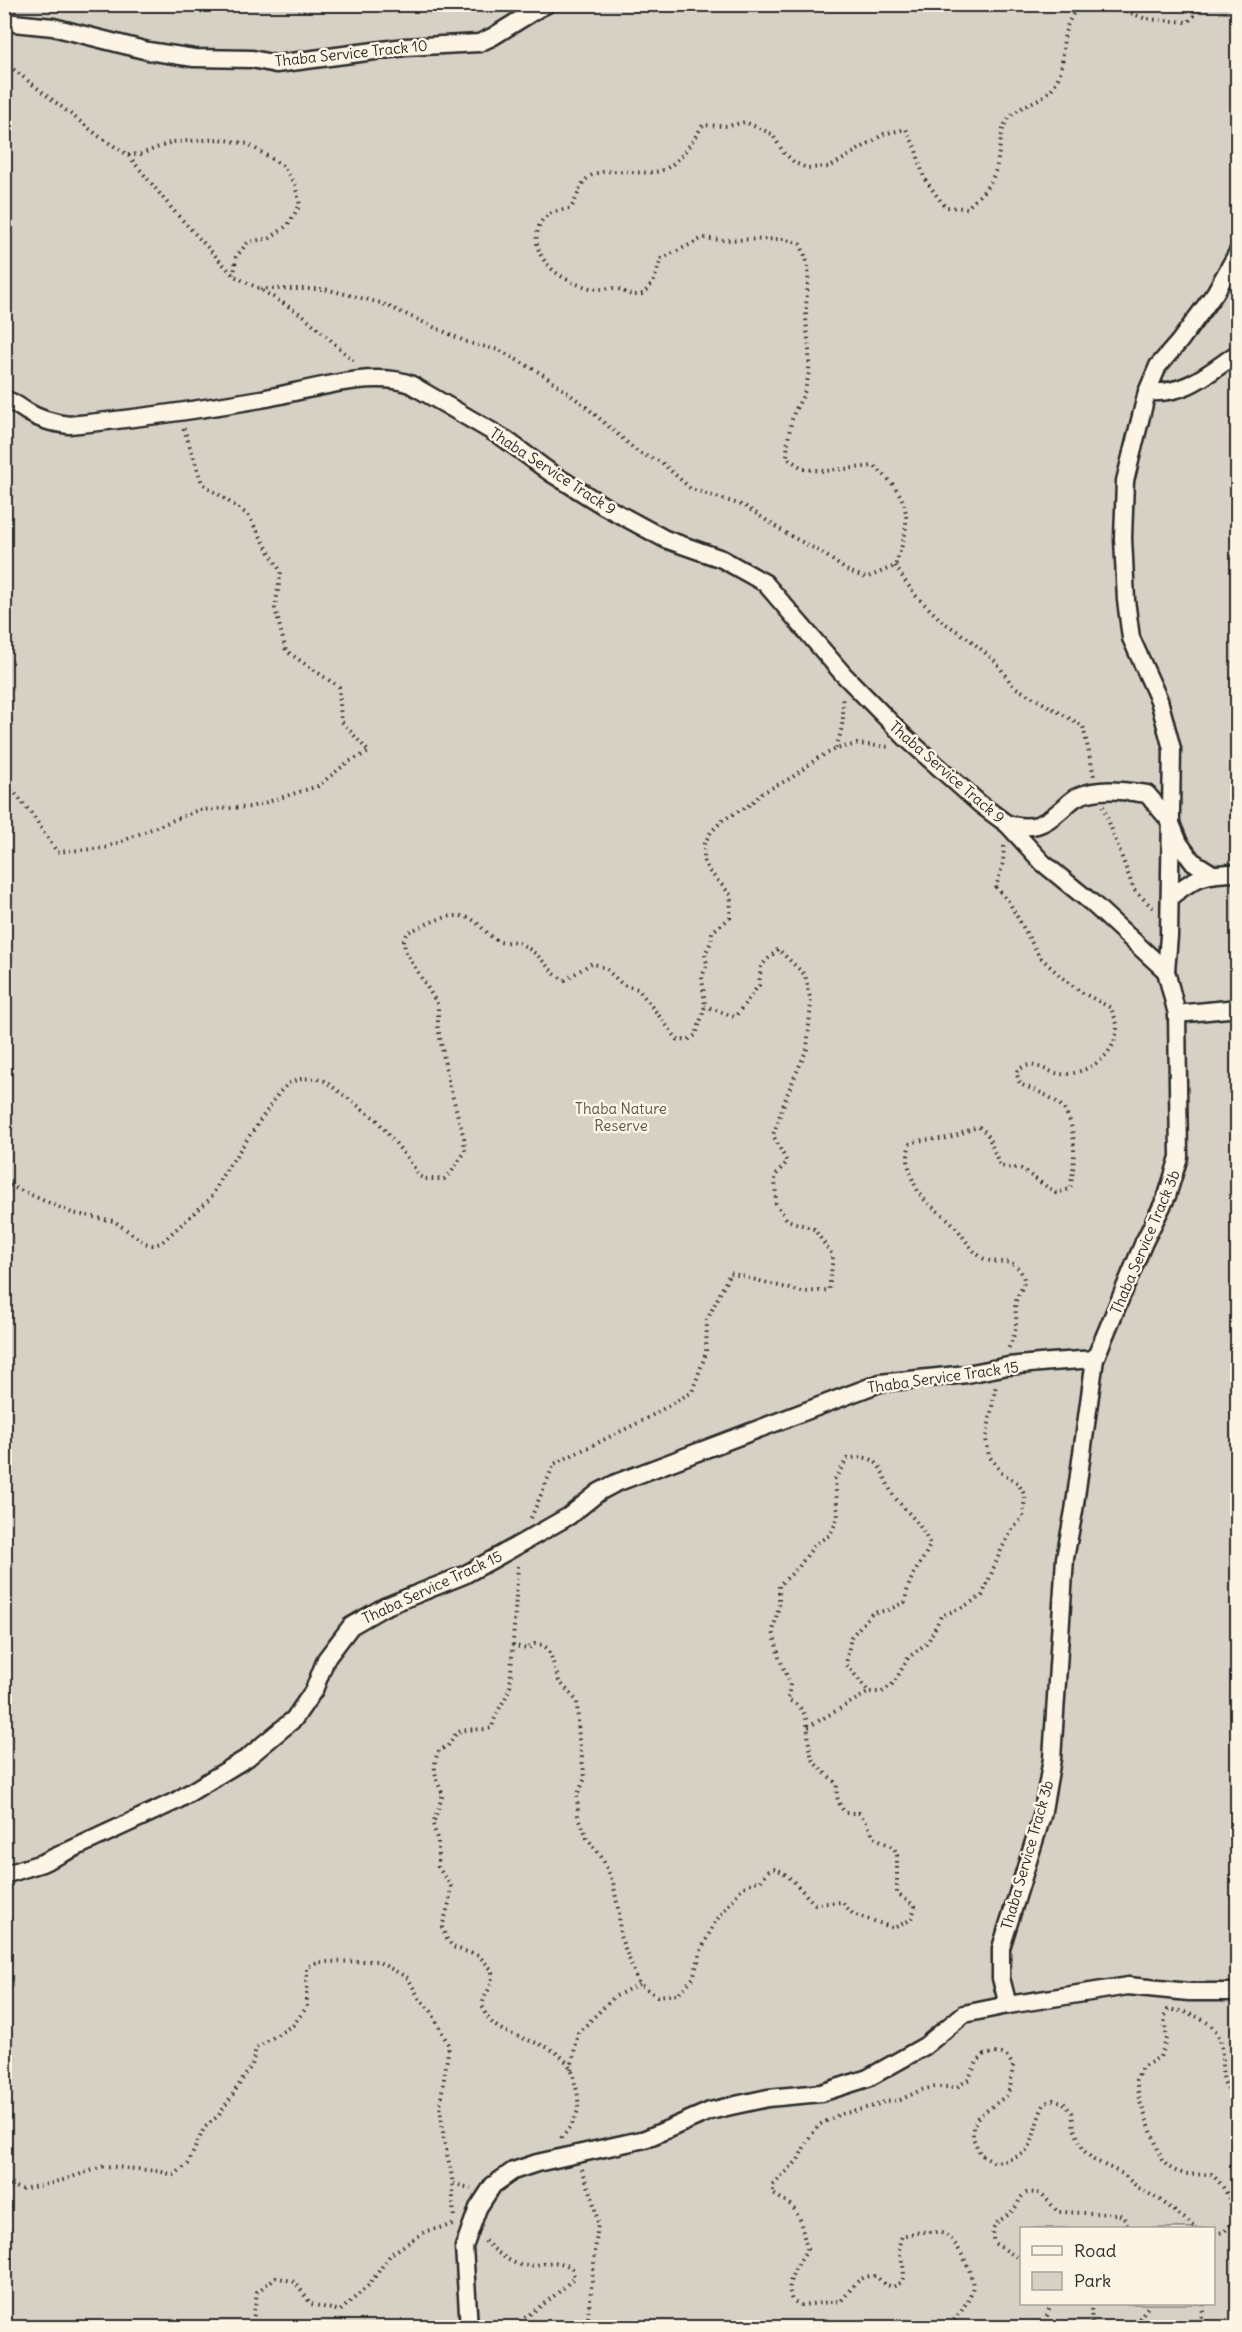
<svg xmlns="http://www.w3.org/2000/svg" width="1242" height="2332" viewBox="0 0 1242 2332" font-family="Delius,sans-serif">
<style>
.green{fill:#d6d1c4;stroke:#807e78;stroke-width:1.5;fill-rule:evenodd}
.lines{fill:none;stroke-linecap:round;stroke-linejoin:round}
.minor-casing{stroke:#2b2b2b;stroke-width:21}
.path{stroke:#2b2b2b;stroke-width:4;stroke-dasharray:1.5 4.5;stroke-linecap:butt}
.minor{stroke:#fcf5e5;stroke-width:16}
.labels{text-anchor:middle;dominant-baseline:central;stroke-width:5;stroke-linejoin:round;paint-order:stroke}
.street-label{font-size:15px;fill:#2b2b2b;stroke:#fcf5e5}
.park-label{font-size:15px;fill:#565451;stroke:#fcf5e5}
</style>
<rect width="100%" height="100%" fill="#f4edde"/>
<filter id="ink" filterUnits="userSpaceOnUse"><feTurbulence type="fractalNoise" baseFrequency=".0167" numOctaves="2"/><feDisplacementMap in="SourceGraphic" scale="12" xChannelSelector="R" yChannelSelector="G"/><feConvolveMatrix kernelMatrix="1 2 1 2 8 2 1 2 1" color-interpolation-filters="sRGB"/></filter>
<g filter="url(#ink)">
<!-- green -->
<path class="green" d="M5 5H1237V2327L5 2328ZM1022 2228H1214V2304H1022Z"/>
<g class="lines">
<!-- minor casing -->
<g class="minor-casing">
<g id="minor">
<path d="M4 22 53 27 148 51 194 58 252 59 276 64 405 47 479 43 492 37 539 8 547 4"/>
<path d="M1147 392C1187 395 1208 373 1238 353"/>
<path d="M4 399C14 402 18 406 26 411 40 420 53 423 69 425 133 419 197 410 261 399 303 392 370 369 410 384L505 439 551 473 604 506 665 539 722 559 765 583 843 674 905 737 980 804 1007 824 1043 863 1092 903 1166 971"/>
<path d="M1007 824C1032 830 1043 826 1062 809 1067 805 1071 800 1077 797 1099 787 1124 791 1147 794L1170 821 1179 843 1192 861 1211 873"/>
<path d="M1170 897C1196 877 1204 873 1238 873"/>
<path d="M1177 1014 1238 1008"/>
<path d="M4 1875 42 1863 176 1801 247 1758 294 1719 314 1690 326 1659 351 1626 384 1607 464 1575 497 1557 569 1516 599 1492 616 1483 880 1383 967 1374 1008 1366 1051 1362 1095 1359"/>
<path d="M1008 2005 1001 1978V1948L1042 1816 1052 1759 1065 1558 1074 1511 1095 1359 1144 1242 1167 1196 1179 1157 1177 1014 1166 971 1169 936 1172 749 1159 700 1131 638 1126 600 1123 538 1125 481 1147 392 1158 366 1179 342 1215 293 1238 252"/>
<path d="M469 2328 464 2247 478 2208 493 2185 513 2171 537 2163 645 2139 710 2111 731 2106 768 2098 821 2093 868 2078 925 2046 964 2014 1008 2005 1128 1986 1189 1992H1238"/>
</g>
</g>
<!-- path -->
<g class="path">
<path d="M1109 4 1146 19 1188 22 1206 4"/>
<path d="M4 62 100 137 128 155 173 210 234 276 260 289 304 316 355 362"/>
<path d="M128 155 141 154 172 142 220 139 248 144 283 166 295 185 300 205 288 225 270 238 248 242 236 257 234 275"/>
<path d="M260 289H325L381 303 469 343 499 350 544 375 584 405 639 453 661 462 691 489 745 506 787 534 821 552 846 570 866 578 895 566C912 521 913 498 874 466L824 471 804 469 787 458C787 444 789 430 793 416 796 406 804 397 806 386 813 363 807 340 806 316 805 287 815 273 800 244L784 239 721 240 703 238 661 259 653 283 643 294C627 297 630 293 618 289 612 287 605 289 599 289 570 287 529 263 538 229 542 214 556 210 570 209 578 199 578 185 589 177 608 163 646 180 667 168 682 160 694 138 703 125L728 126 745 122 772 134 784 153 795 163 807 168 830 167 884 134 906 129 915 147 924 178 945 207 967 208C977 198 990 187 995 172 1000 159 999 129 1008 119 1025 99 1048 104 1059 76 1067 52 1058 39 1073 14 1076 9 1077 7 1082 4"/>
<path d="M895 566 915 595 943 622 969 639 996 662 1013 686 1083 726 1094 776"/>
<path d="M836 748C842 731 845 715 842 697"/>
<path d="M4 780 31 813 57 852 105 848 198 810 251 807 318 786 348 762 369 752 341 721 339 687 286 651 275 608 281 572 248 515 202 483 183 426"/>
<path d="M1103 806 1134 890 1153 908"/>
<path d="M1004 846 1003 863 996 887 1009 902 1039 956 1060 976 1081 992 1111 1008C1113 1014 1117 1021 1117 1026 1117 1053 1094 1070 1068 1074 1049 1077 1033 1055 1016 1072L1020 1084C1031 1089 1049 1095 1058 1103 1079 1120 1075 1165 1070 1189L1056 1193 1021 1169 1000 1166 987 1133 979 1127C969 1129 962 1134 952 1137 938 1141 924 1137 910 1144 904 1161 912 1185 924 1199 932 1208 943 1214 952 1223 963 1234 968 1248 981 1257 996 1267 1011 1255 1021 1272 1029 1284 1018 1291 1016 1301 1014 1308 1017 1316 1016 1324 1016 1332 1011 1342 1008 1350"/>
<path d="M4 1183 72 1213 114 1221 145 1243 153 1245 161 1243 211 1198 222 1176 279 1093 289 1083 299 1079 314 1078 325 1081 377 1120 412 1164 419 1176 425 1179H444L450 1174 465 1152 464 1138 448 1080 438 1027V1005L405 951 404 940 408 932C429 924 456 906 477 923 484 929 489 936 498 941 503 944 509 941 515 942 520 943 528 948 532 951 545 960 551 975 565 980L592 963 605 968 623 985 638 989 678 1040H688L696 1035 705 1006 702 977 707 964 705 954 711 942 712 932 730 918 731 895 709 871 704 861V844L711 832 723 820 748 806 762 793 791 778 818 758 836 749 857 744 890 747"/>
<path d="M531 1518 554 1464 644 1420 692 1392 706 1353 707 1320 730 1273 802 1292 829 1290 833 1256 814 1229 787 1220 776 1203 775 1176 787 1162 773 1135 788 1092 807 1049 811 1002 805 975 778 949 761 966 759 985 735 1017 705 1006"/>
<path d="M518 1566 510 1687C505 1702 495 1712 492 1728 481 1731 463 1727 456 1734 453 1737 450 1743 447 1747L440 1749C431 1764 435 1779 443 1794L433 1824 438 1842V1867L451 1886 450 1900 442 1927 447 1939 453 1947 479 1956 492 1970C492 1974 492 1980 491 1984 487 1995 479 2001 485 2013 500 2044 552 2034 571 2069 574 2074 574 2082 576 2087 582 2111 576 2122 559 2140"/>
<path d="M512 1645 527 1649 535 1644 543 1645 549 1650 559 1681 577 1701 579 1740 585 1778 577 1796 578 1815 587 1838 602 1858 613 1882 619 1913 620 1936 639 1984 657 1996 678 1994 693 1978 702 1948 715 1922 742 1888 753 1882 761 1881C763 1878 766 1872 770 1870 782 1863 806 1897 815 1904L842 1902 853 1914 894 1928 912 1919 915 1906 897 1893V1855L894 1848 874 1837 867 1823 859 1813H845C838 1803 836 1797 837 1785 830 1775 816 1769 812 1757 804 1737 815 1710 788 1700L790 1684 779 1657 773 1631 779 1605V1585L798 1568 816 1543 830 1535 838 1518 835 1479 847 1459C886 1450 880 1479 896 1499 909 1514 923 1526 930 1545 919 1569 909 1574 905 1602L888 1610 872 1613 851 1637 846 1664 869 1692H882L894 1683 908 1658 928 1642 941 1616 961 1608 982 1596 1002 1548 1012 1530 1023 1517 1025 1496 1018 1483 1002 1473 989 1456 986 1440 996 1385"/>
<path d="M808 1727 869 1692"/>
<path d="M571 2069 578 2033 614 1997 639 1984"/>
<path d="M582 2169 592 2196 598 2223 587 2328"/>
<path d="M4 2184 22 2189 54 2183 105 2166 158 2171 174 2175 188 2164 204 2128 219 2115 252 2065 256 2048 293 2025 307 2007V1967L320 1962 377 1961 408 1978 419 1998 431 2011 449 2046 440 2105 444 2140 452 2177 454 2220"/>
<path d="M453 2184 471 2188"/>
<path d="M1214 2234 1224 2232 1234 2221C1234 2203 1225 2186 1211 2174 1192 2175 1174 2176 1162 2160L1140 2102 1136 2080 1142 2067 1160 2057 1167 2038 1164 2017 1168 2010C1179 2009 1190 2014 1200 2018 1242 2041 1204 2072 1238 2101"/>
<path d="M485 2241C494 2250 508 2262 521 2265 540 2269 551 2255 572 2268L574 2277C558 2296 532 2311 512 2328"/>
<path d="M1022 2260 994 2243C988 2219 1004 2222 1015 2208 1019 2203 1020 2195 1027 2193 1032 2192 1037 2193 1042 2194L1058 2212 1118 2214 1124 2217 1128 2228"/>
<path d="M1088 2304 1091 2308 1092 2328"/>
<path d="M252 2328 257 2292 276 2277 295 2282 311 2304 340 2311 369 2285 391 2254 426 2231 456 2224"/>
<path d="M945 2328C955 2322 969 2301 972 2290 976 2276 957 2240 944 2234 932 2229 914 2233 902 2236 893 2255 909 2264 902 2282L893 2287 884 2284 876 2276C857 2275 853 2288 841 2301L801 2305 792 2300C784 2280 798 2266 807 2249L800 2220 795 2210 789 2203 773 2194V2185L798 2160 807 2141 819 2125 838 2115 874 2106 886 2101 900 2100 921 2090 935 2087H957L968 2080 977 2062 984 2055 994 2053 1002 2054 1008 2057 1013 2066 1010 2088 1006 2096 978 2117 973 2127V2138L980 2154 995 2162C1043 2156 1027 2136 1045 2103L1053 2100 1063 2102 1072 2113 1074 2129 1084 2151 1094 2160 1123 2174 1137 2187 1160 2200 1197 2228"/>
<path d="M1048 2328 1046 2319 1051 2304"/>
<path d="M1132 2328 1150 2304"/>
<path d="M1196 2328 1201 2321 1204 2304"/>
</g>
<!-- minor -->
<use href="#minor" class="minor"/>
</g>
</g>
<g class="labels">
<!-- street labels -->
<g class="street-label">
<text transform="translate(351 53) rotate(-6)">Thaba Service Track 10</text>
<text transform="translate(553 471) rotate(33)">Thaba Service Track 9</text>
<text transform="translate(947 772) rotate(41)">Thaba Service Track 9</text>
<text transform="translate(1145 1242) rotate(-67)">Thaba Service Track 3b</text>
<text transform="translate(943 1377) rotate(-8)">Thaba Service Track 15</text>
<text transform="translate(432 1587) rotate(-25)">Thaba Service Track 15</text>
<text transform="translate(1027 1855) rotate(-74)">Thaba Service Track 3b</text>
</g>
<!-- park labels -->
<g class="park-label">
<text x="621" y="1108">Thaba Nature<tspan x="621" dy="17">Reserve</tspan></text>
</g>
</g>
<!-- margin -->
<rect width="1242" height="2332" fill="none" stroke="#fcf5e5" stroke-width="24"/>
<rect x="12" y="12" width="1218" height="2308" fill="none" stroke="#2b2b2b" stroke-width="2" filter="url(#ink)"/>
<!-- legend -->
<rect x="1020" y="2227" width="195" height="78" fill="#fcf5e5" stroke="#a8a49b" stroke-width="1.5"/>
<rect x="1032" y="2246" width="30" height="9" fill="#fcf5e5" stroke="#a8a49b" stroke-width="1.5"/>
<text x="1074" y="2257" font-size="18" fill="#2b2b2b">Road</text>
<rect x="1032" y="2272" width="30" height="18" fill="#d6d1c4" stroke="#a8a49b" stroke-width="1.5"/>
<text x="1074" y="2287" font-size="18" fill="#2b2b2b">Park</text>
</svg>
